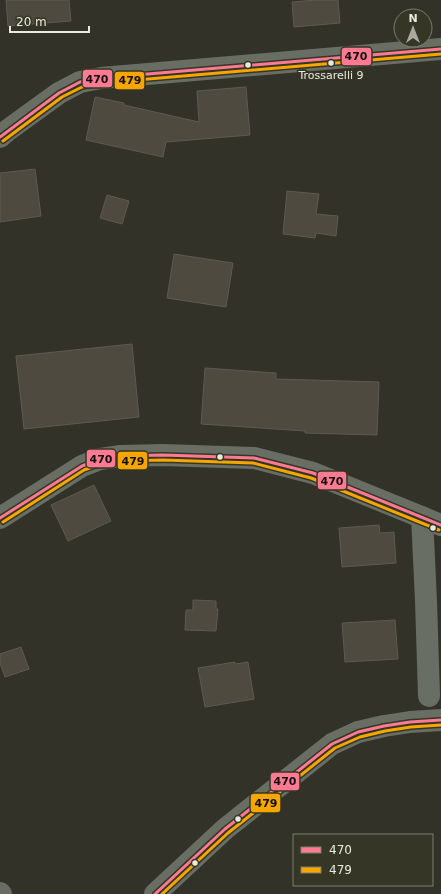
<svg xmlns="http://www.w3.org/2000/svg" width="441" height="894" viewBox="0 0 441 894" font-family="'DejaVu Sans',sans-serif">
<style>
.building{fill:#4e4a40;stroke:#5c5a53}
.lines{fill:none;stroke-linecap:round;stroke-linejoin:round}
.street{stroke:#686e64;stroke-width:22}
.bus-1-casing{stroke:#353625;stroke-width:6}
.bus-2-casing{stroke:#353625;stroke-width:6}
.bus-1{stroke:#fe7a93;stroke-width:3}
.bus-2{stroke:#f7a600;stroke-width:3}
.bus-dot{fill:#e9eadf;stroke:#353625;stroke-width:1.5}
.labels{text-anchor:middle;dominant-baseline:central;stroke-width:3.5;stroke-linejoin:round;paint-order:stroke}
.bus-label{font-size:11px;fill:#e9eadf;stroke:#353625}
.line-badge{stroke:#353625;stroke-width:1.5}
.pale-badge-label{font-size:11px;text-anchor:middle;font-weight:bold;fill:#111}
</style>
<rect width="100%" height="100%" fill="#323229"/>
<!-- building -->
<g class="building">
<path d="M6 0H69L71 21 8 26Z"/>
<path d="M315 0H338L340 23 294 27 292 2Z"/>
<path d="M246 87 250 135 166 142 163 157 86 140 95 97 124 103V105L199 122 197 91Z"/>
<path d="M35 169 41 216 0 222V173Z"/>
<path d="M287 191 319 194 316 214 338 216 336 236 316 233 315 238 283 234Z"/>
<path d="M107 195 129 201 122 224 100 218Z"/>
<path d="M174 254 233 263 226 307 167 298Z"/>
<path d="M132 344 139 417 24 429 16 356Z"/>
<path d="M205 368 276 373V379L379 382 377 435 305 433V431L201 424Z"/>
<path d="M94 485 111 521 68 541 51 505Z"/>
<path d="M379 525 380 533 394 532 396 563 342 567 339 528Z"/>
<path d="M193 600 216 601V609H218L216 631 185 630 186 610H193Z"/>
<path d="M395 620 398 659 345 662 342 623Z"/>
<path d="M21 647 29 669 5 677 0 663V654Z"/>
<path d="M235 662V664L248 662 254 699 205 707 198 668Z"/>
</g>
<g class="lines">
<!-- street -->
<g class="street">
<path d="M0 137 8 130 59 93 80 82 101 78 441 49"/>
<path d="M422 517 426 601 429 696"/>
<path d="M0 518 82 466 100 459 121 456 163 455 254 458 313 473 441 525"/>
<path d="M0 893 1 894"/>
<path d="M155 894 225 829 332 744 358 732 384 726 410 722 441 720"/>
</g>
<!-- bus-1 casing -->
<g class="bus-1-casing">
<g id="bus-1">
<path d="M0 137 59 93 80 82 101 78 441 49"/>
<path d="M0 518 82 466 100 459 121 456 163 455 254 458 313 473 441 525"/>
<path d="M155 894 225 829 332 744 358 732 384 726 410 722 441 720"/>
</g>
</g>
<!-- bus-2 casing -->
<g class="bus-2-casing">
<g id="bus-2">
<path d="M3 141 62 97 82 87 102 83 441 54"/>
<path d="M3 522 84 470 101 464 121 461 163 460 253 463 311 478 439 530"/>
<path d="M162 894 228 833 335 748 360 737 385 731 411 727 441 725"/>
</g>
</g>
<!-- bus-1 -->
<use href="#bus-1" class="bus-1"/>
<!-- bus-2 -->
<use href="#bus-2" class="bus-2"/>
</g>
<!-- markers -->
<g class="bus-dot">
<circle cx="331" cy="63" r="3.5"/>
<circle cx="248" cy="65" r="3.5"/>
<circle cx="220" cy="457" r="3.5"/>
<circle cx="433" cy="528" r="3.5"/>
<circle cx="238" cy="819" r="3.5"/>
<circle cx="195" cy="863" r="3.5"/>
</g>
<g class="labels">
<!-- bus labels -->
<g class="bus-label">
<text x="331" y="75">Trossarelli 9</text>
</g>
</g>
<g class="line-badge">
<rect x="341" y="47" width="31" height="19" rx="4" fill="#fe7a93"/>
<rect x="82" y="69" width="31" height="19" rx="4" fill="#fe7a93"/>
<rect x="114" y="71" width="31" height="19" rx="4" fill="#f7a600"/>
<rect x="86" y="449" width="30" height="19" rx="4" fill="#fe7a93"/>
<rect x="117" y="451" width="31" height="19" rx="4" fill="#f7a600"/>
<rect x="317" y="471" width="30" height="19" rx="4" fill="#fe7a93"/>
<rect x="270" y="772" width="30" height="19" rx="4" fill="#fe7a93"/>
<rect x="250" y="793" width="31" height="20" rx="4" fill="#f7a600"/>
</g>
<g class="pale-badge-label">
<text x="356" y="60">470</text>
<text x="97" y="83">470</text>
<text x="130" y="84">479</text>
<text x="101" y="463">470</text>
<text x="133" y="465">479</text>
<text x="332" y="485">470</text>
<text x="285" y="785">470</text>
<text x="266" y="807">479</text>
</g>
<!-- legend -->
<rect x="293" y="834" width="140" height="52" fill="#353625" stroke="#7d7e6f"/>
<rect x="301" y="847" width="20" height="6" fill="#fe7a93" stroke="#7d7e6f"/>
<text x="329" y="854" font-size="12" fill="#e9eadf">470</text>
<rect x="301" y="867" width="20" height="6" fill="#f7a600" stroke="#7d7e6f"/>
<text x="329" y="874" font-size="12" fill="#e9eadf">479</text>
<!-- north arrow -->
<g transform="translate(413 28)"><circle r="19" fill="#353625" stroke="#7d7e6f"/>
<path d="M0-3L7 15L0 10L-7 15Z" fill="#a9aa9f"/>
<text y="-6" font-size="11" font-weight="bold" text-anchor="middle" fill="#e9eadf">N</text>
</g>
<!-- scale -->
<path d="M10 26v6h79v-6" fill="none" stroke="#e9eadf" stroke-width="2"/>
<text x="16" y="26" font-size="12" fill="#e9eadf" stroke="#353625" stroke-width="3" paint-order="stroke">20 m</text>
</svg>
